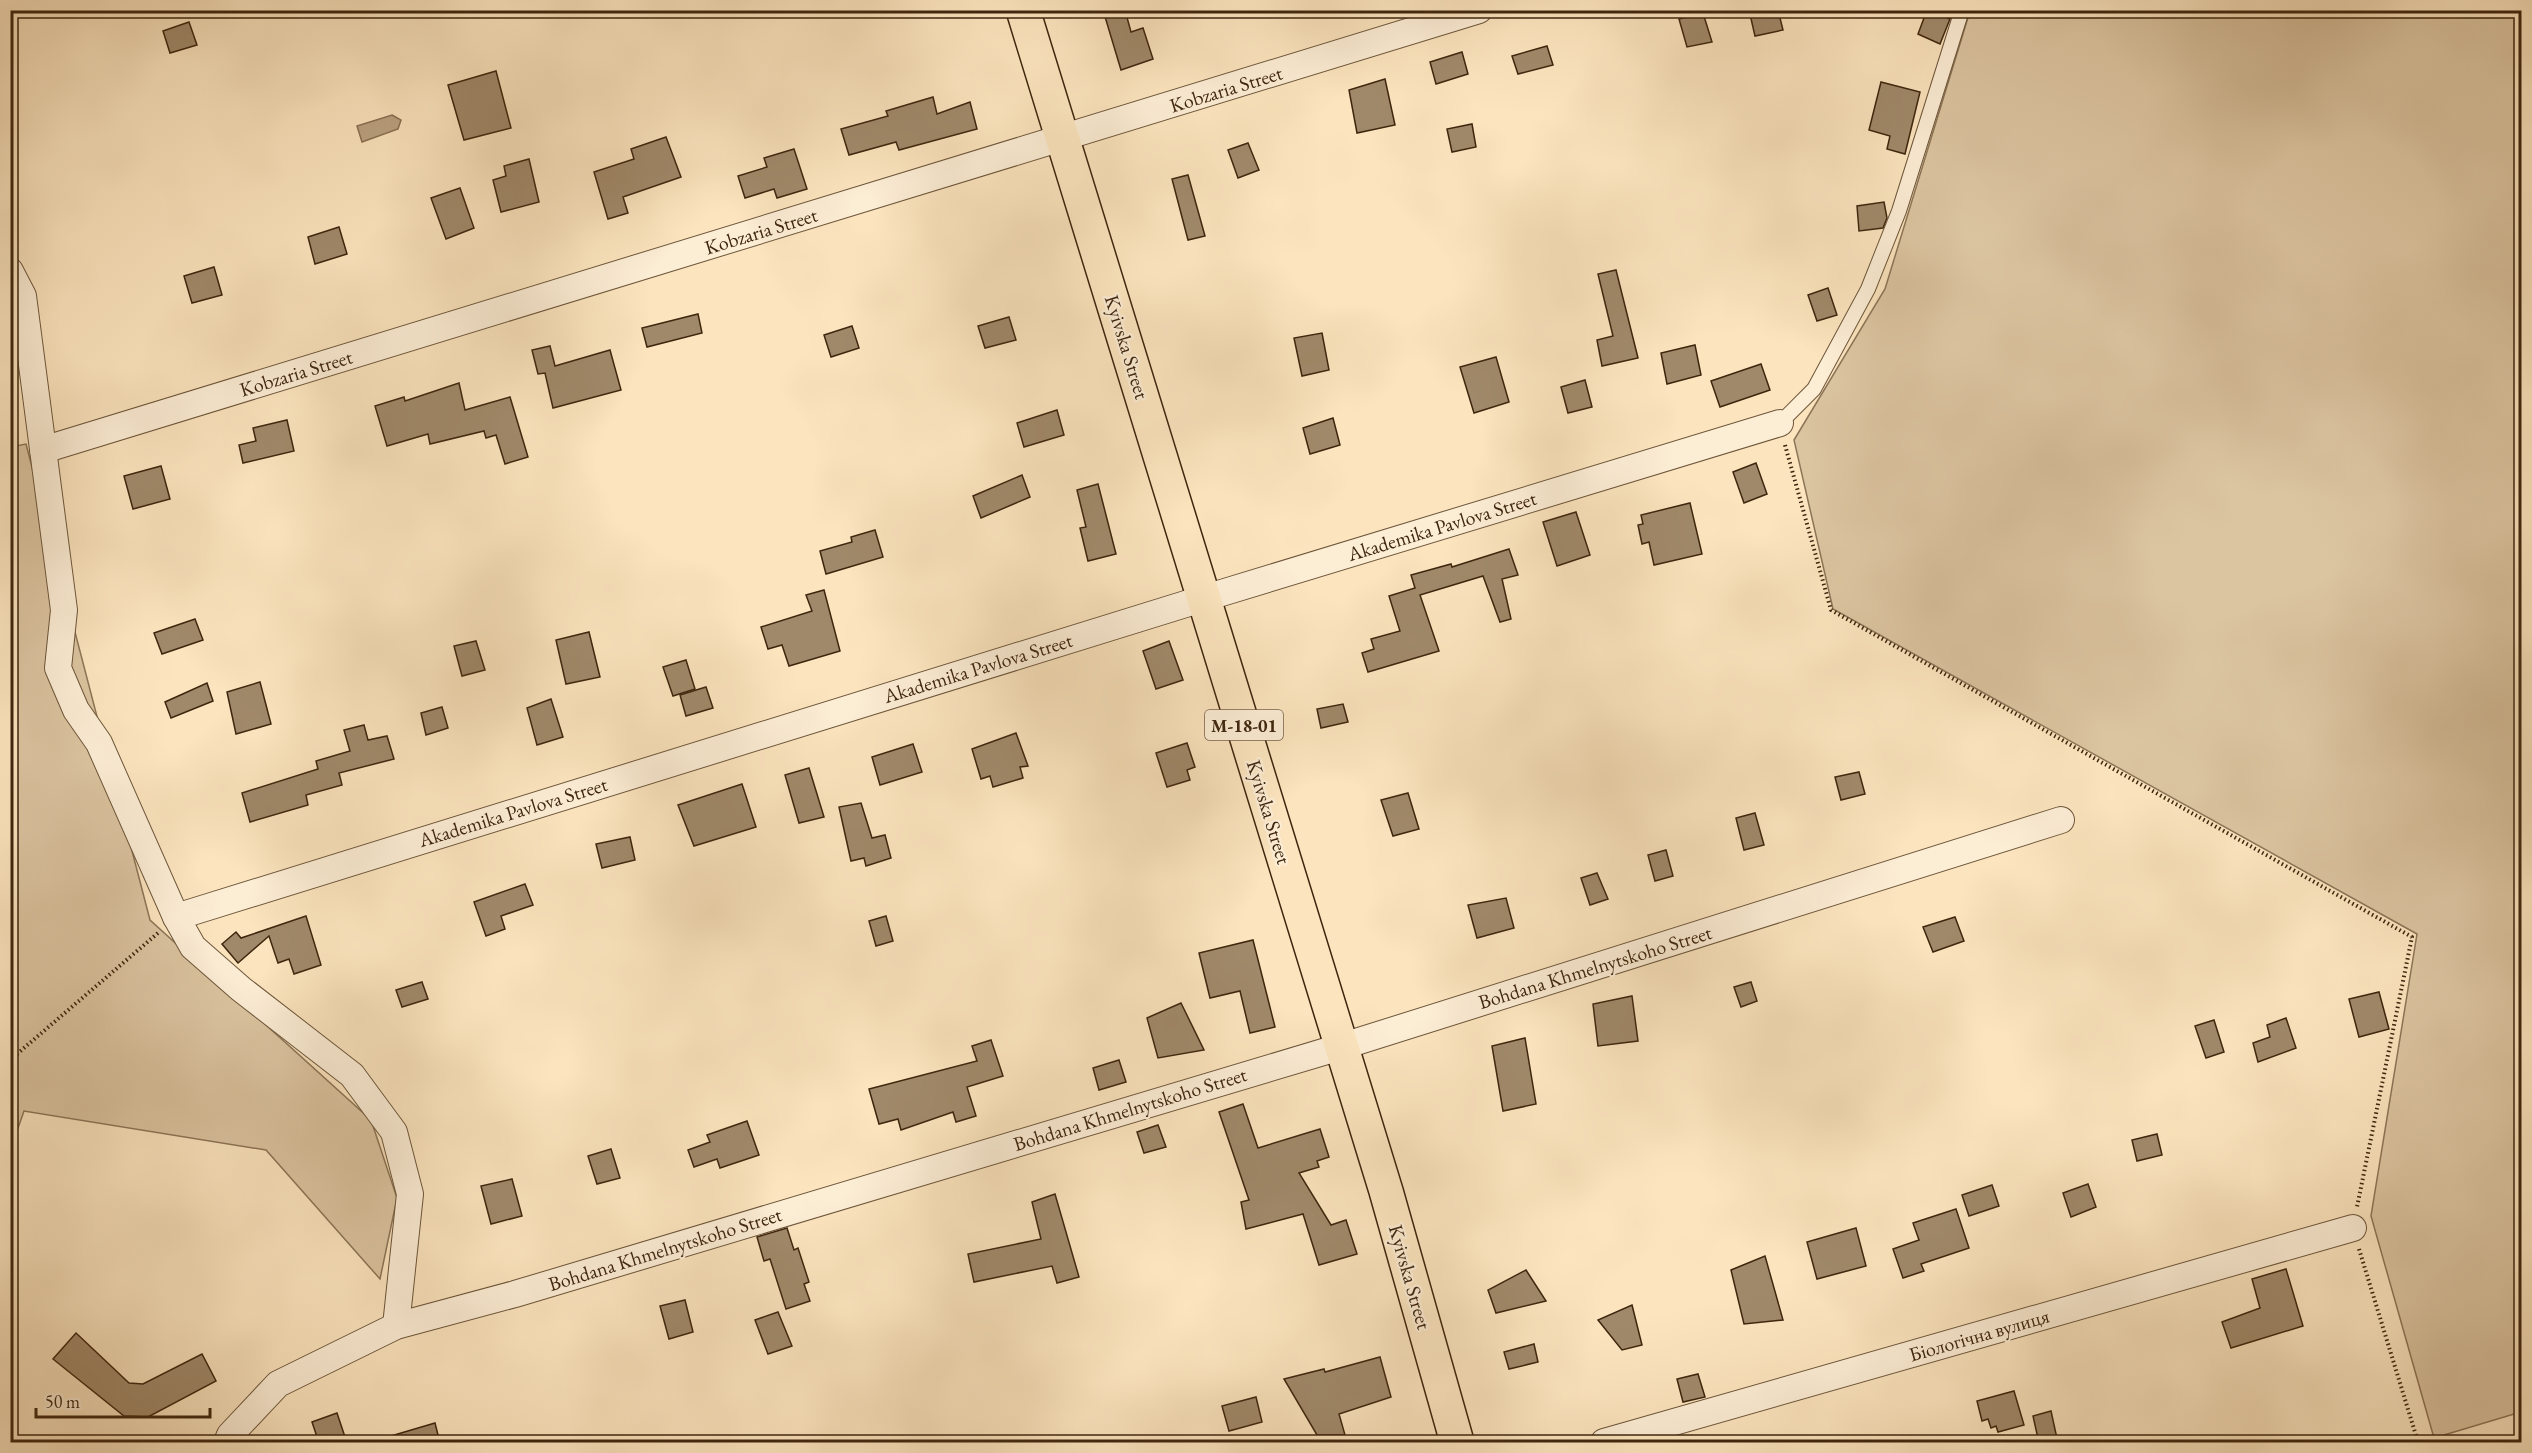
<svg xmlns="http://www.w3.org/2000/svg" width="2532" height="1453" viewBox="0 0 2532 1453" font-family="'EB Garamond',serif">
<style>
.green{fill:#dbc4a0;stroke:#8c7557;stroke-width:1.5}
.water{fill:#bba382;stroke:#897154;stroke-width:1.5}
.building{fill:#a0896a;stroke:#3e260e;stroke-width:1.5}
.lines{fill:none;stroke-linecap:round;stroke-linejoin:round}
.service-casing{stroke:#6d563a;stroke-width:16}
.minor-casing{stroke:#6d563a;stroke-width:28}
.trunk-casing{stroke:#3e260e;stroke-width:36}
.path{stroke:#3e260e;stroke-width:4;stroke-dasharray:1.5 3;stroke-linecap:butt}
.service{stroke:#fcedd5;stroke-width:14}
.minor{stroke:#fcedd5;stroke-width:26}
.trunk{stroke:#fbe4be;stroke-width:33}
.labels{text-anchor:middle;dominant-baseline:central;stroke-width:4.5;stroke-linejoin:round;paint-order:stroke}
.shield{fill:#fcedd5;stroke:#77624a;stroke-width:1.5}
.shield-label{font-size:18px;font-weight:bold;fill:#3e260e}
.street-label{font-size:20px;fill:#3e260e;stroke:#fcedd5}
</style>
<rect width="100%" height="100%" fill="#fbe4be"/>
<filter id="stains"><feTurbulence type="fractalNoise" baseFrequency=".00333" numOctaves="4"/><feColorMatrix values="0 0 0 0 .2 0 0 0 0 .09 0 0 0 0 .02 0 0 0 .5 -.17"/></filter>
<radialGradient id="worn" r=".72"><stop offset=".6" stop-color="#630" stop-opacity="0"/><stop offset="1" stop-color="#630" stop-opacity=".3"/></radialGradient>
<!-- green -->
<g class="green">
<path d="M1970 11H2521V1412L2434 1438 2371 1216 2417 934 1833 609 1794 440 1885 289Z"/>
<path d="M26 444 150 920 371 1120 397 1198 380 1279 266 1150 24 1111 11 1148 10 447Z"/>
</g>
<!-- water -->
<path class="water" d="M392 115 401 120 398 129 362 142 357 126Z"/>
<!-- building -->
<g class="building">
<path d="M1103 10H1125L1131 32 1143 28 1153 59 1121 70Z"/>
<path d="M1749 10H1778L1783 30 1755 36Z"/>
<path d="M1927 10 1950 19 1940 44 1918 34Z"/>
<path d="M1703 13 1712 42 1687 47 1679 19Z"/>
<path d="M189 22 197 45 170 53 163 31Z"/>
<path d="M1547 46 1553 65 1518 74 1512 56Z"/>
<path d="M1462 52 1468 74 1436 84 1430 62Z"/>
<path d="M496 71 511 128 464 140 448 85Z"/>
<path d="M1385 79 1395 125 1357 133 1349 90Z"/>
<path d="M1881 82 1920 92 1905 154 1887 149 1890 136 1869 130Z"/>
<path d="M933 97 937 114 970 102 977 129 899 150 896 142 849 155 841 129 888 116 886 111Z"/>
<path d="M1472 124 1476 147 1452 152 1447 129Z"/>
<path d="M666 137 681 177 623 197 628 213 608 219 594 172 634 159 631 149Z"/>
<path d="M1248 143 1259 170 1238 178 1228 150Z"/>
<path d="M794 149 807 189 777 198 774 189 745 198 738 176 767 167 764 158Z"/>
<path d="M529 159 539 202 501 212 493 180 506 176 504 166Z"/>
<path d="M1188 175 1205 236 1188 240 1172 179Z"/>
<path d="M460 188 474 228 446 239 431 198Z"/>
<path d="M1884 202 1887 218 1883 228 1859 231 1857 206Z"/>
<path d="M339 227 347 254 315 264 308 237Z"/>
<path d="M214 267 222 295 192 303 184 276Z"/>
<path d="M1616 270 1638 358 1602 366 1597 340 1613 336 1598 274Z"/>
<path d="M1828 288 1837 315 1817 321 1808 295Z"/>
<path d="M698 314 702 333 647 347 642 328Z"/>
<path d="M1009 317 1016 340 985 348 978 326Z"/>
<path d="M852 326 859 348 831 357 824 335Z"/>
<path d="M1322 333 1329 370 1302 376 1294 338Z"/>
<path d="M1695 345 1701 375 1667 384 1661 353Z"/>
<path d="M550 346 555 366 610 350 621 390 553 408 545 373 538 374 532 350Z"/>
<path d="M1496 357 1509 402 1474 413 1460 367Z"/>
<path d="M1761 364 1770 390 1720 407 1711 381Z"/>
<path d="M1585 380 1592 407 1568 413 1561 387Z"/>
<path d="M459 383 465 410 510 397 528 457 505 464 496 435 486 438 484 431 430 444 428 434 387 446 375 406 404 397 405 401Z"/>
<path d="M1057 410 1064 435 1024 447 1017 423Z"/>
<path d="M1333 418 1340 445 1310 454 1303 428Z"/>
<path d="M287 420 294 451 243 463 239 445 256 441 253 428Z"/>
<path d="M1756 463 1767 494 1744 503 1733 472Z"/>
<path d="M161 466 170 499 133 509 124 476Z"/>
<path d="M1022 475 1030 497 981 518 973 496Z"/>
<path d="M1098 484 1116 554 1088 561 1080 528 1086 527 1077 490Z"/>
<path d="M1690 503 1702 554 1654 565 1649 542 1642 544 1638 525 1643 524 1641 515Z"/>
<path d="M1576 512 1590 555 1557 566 1543 522Z"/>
<path d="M875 530 883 557 826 574 820 551 852 542 851 537Z"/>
<path d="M1509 549 1518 575 1502 579 1511 619 1500 622 1483 576 1420 595 1439 651 1368 672 1362 653 1374 649 1371 639 1400 631 1389 596 1415 588 1411 575 1451 564 1452 567Z"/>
<path d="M824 590 840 651 789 666 782 645 768 649 761 627 812 611 806 595Z"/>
<path d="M195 619 203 640 162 654 154 633Z"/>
<path d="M589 632 600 677 566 684 556 640Z"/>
<path d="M476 641 485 670 462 676 454 646Z"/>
<path d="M1169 641 1183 680 1156 689 1143 651Z"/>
<path d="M686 660 695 689 673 696 663 667Z"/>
<path d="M260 682 271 724 236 734 227 692Z"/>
<path d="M207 683 213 701 171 718 165 702Z"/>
<path d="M706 687 713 708 686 716 680 695Z"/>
<path d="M551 699 563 737 537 745 527 708Z"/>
<path d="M1343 704 1348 722 1321 728 1317 709Z"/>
<path d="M442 707 448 728 426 735 421 713Z"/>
<path d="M364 725 368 740 387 736 394 759 339 773 342 785 306 795 308 805 250 822 242 793 318 769 316 761 350 751 344 730Z"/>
<path d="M1016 733 1028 766 1020 767 1023 778 993 787 990 776 981 779 972 749Z"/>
<path d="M1187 743 1195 767 1187 770 1190 780 1167 787 1156 753Z"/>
<path d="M913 744 922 772 880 785 872 757Z"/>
<path d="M809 768 824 817 799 823 785 775Z"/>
<path d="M1859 772 1865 794 1841 800 1835 777Z"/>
<path d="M742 784 756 827 694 846 678 805Z"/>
<path d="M1408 793 1419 829 1393 836 1381 800Z"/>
<path d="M861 803 872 838 885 835 891 858 866 866 864 858 851 861 839 807Z"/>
<path d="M1755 813 1764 845 1744 850 1736 818Z"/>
<path d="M630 837 635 860 602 868 596 844Z"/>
<path d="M1666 850 1673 876 1655 881 1648 855Z"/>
<path d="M1597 873 1608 899 1590 905 1581 878Z"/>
<path d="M525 884 533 905 501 916 505 929 486 936 474 902Z"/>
<path d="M1506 898 1514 928 1477 938 1468 905Z"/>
<path d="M306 916 321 965 294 974 289 959 278 963 269 936 238 963 222 944 236 932 241 938Z"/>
<path d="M886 916 893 941 876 946 869 921Z"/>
<path d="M1955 917 1964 941 1933 952 1923 927Z"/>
<path d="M1253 940 1275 1027 1250 1033 1240 991 1210 998 1199 953Z"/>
<path d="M422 982 428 999 402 1007 396 990Z"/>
<path d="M1751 982 1757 1001 1741 1007 1734 987Z"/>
<path d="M2379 992 2389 1029 2359 1037 2349 999Z"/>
<path d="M1632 996 1638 1041 1598 1046 1593 1004Z"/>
<path d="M1181 1003 1204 1050 1158 1058 1147 1018Z"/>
<path d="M2286 1018 2296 1048 2258 1062 2253 1043 2270 1037 2267 1025Z"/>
<path d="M2214 1020 2224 1052 2206 1058 2195 1026Z"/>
<path d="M1525 1038 1536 1104 1503 1111 1492 1046Z"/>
<path d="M991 1040 1003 1076 967 1087 976 1116 956 1122 953 1112 901 1130 898 1119 879 1124 869 1089 977 1061 972 1046Z"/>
<path d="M1119 1060 1126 1082 1099 1090 1093 1068Z"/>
<path d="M1243 1104 1258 1148 1320 1129 1329 1157 1317 1161 1319 1167 1299 1173 1331 1225 1346 1220 1357 1254 1319 1265 1303 1214 1246 1229 1241 1202 1249 1200 1219 1112Z"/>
<path d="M747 1121 759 1155 720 1168 717 1159 694 1167 688 1150 710 1142 707 1135Z"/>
<path d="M1158 1125 1166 1147 1144 1153 1137 1132Z"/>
<path d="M2157 1134 2162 1155 2137 1161 2132 1140Z"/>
<path d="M611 1149 620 1178 597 1184 588 1156Z"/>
<path d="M512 1179 522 1216 491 1224 481 1186Z"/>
<path d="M2088 1184 2096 1207 2071 1217 2063 1193Z"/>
<path d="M1992 1185 1999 1206 1969 1216 1962 1195Z"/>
<path d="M1055 1194 1079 1277 1057 1283 1052 1266 974 1282 968 1254 1041 1239 1032 1202Z"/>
<path d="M1956 1209 1969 1248 1921 1264 1924 1271 1903 1278 1893 1249 1919 1240 1913 1223Z"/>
<path d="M787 1228 794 1250 798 1248 809 1282 804 1284 810 1301 786 1309 770 1259 764 1261 757 1237Z"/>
<path d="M1856 1228 1866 1266 1817 1279 1807 1242Z"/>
<path d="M1765 1256 1783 1320 1744 1324 1731 1270Z"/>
<path d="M2286 1269 2303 1326 2231 1348 2222 1322 2260 1308 2252 1279Z"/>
<path d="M1526 1270 1546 1301 1496 1313 1488 1290Z"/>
<path d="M685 1300 693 1332 669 1339 660 1306Z"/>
<path d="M1632 1305 1642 1345 1622 1350 1598 1320Z"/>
<path d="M778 1312 792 1346 768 1354 755 1320Z"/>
<path d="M76 1333 129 1383 143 1384 202 1354 216 1381 148 1417 124 1416 53 1359Z"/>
<path d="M1534 1344 1538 1362 1509 1369 1504 1352Z"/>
<path d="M1380 1357 1391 1397 1339 1414 1345 1435H1317L1284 1379 1324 1369 1325 1372Z"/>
<path d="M1698 1374 1705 1397 1683 1402 1677 1379Z"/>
<path d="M2014 1391 2024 1425 1998 1432 1996 1426 1991 1428 1988 1419 1982 1421 1977 1401Z"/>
<path d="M1256 1397 1262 1422 1229 1431 1222 1406Z"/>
<path d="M2051 1411 2058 1443H2039L2033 1416Z"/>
<path d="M337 1413 347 1443H319L312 1422Z"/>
<path d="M435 1423 440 1443H385L384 1438Z"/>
</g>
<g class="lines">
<!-- service casing -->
<g class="service-casing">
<path id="service" d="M1780 423 1814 389 1868 289 1899 211 1962 10"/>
</g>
<!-- minor casing -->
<g class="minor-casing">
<g id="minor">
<path d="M10 271 23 296 64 610 58 668 76 710 99 743 176 917 193 947 241 989 352 1075 394 1132 410 1194 396 1326"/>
<path d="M43 450 1479 10"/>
<path d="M176 917 1205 598 1780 423"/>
<path d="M227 1442 230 1435 278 1384 396 1326 515 1294 1340 1047 2061 820"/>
<path d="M1604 1442 2353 1228"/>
</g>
</g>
<!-- trunk casing -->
<g class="trunk-casing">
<path id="trunk" d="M1023 10 1386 1191 1457 1442"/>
</g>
<!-- path -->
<g class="path">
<path d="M1785 445 1831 610 2412 937 2357 1207"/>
<path d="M10 1060 158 933"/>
<path d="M2359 1249 2418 1442"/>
<path d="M10 1441 13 1442"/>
</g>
<!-- service -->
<use href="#service" class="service"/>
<!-- minor -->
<use href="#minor" class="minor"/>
<!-- trunk -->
<use href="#trunk" class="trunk"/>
</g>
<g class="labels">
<!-- shield labels -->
<rect class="shield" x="1205" y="710" width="78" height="30" rx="4.5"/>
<g class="shield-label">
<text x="1244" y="725">М-18-01</text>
</g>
<!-- street labels -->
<g class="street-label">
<text transform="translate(1226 89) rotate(-17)">Kobzaria Street</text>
<text transform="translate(761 231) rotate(-17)">Kobzaria Street</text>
<text transform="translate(1127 347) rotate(73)">Kyivska Street</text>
<text transform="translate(296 373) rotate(-17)">Kobzaria Street</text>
<text transform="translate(1442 526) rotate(-17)">Akademika Pavlova Street</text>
<text transform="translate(978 668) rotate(-17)">Akademika Pavlova Street</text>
<text transform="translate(513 812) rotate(-17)">Akademika Pavlova Street</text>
<text transform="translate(1269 812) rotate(73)">Kyivska Street</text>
<text transform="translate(1595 967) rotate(-17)">Bohdana Khmelnytskoho Street</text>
<text transform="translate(1130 1109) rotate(-17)">Bohdana Khmelnytskoho Street</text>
<text transform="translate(665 1249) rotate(-17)">Bohdana Khmelnytskoho Street</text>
<text transform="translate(1410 1277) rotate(74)">Kyivska Street</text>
<text transform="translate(1979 1335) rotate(-16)">Біологічна вулиця</text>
</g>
</g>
<!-- margin -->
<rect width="2532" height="1453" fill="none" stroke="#fbe4be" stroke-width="36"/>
<rect x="12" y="12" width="2508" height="1429" fill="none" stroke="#3e260e" stroke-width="3"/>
<rect x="18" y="18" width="2496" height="1417" fill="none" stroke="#3e260e" stroke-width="1.5"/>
<!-- scale -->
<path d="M36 1408v9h174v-9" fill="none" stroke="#3e260e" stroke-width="3"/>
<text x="45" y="1408" font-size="18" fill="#3e260e" stroke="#fcedd5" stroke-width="4.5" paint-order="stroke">50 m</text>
<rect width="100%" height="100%" filter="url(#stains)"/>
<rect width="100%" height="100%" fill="url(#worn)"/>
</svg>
